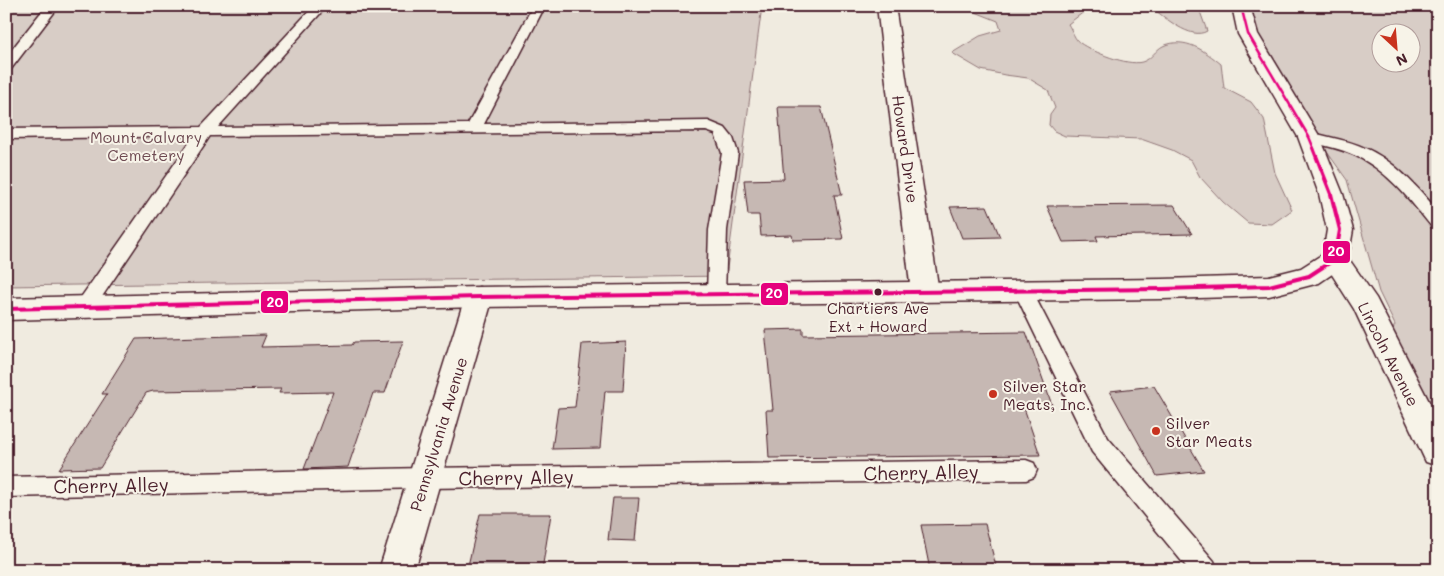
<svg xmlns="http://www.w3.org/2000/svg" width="1444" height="576" viewBox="0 0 1444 576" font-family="Mali,sans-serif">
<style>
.green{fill:#d8cdc6;stroke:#917678;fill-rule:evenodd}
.building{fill:#c6b8b3;stroke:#4a1f2b}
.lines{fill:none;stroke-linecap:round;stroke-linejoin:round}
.lane-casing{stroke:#4a1f2b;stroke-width:3}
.street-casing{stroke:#4a1f2b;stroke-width:3}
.secondary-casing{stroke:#4a1f2b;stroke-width:3}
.lane{fill:#f7f3e8;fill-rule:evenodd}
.street{fill:#f7f3e8;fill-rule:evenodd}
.secondary{fill:#f7f3e8;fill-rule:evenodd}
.bus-1-far1-casing{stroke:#f7f3e8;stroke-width:5}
.bus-1-casing{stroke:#f7f3e8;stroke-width:8}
.bus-1-far1{stroke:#e5007d;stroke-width:2.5}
.bus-1{stroke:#e5007d;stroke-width:4}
.bus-dot{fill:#4a1f2b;stroke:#f7f3e8;stroke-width:2}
.poi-dot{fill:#c8321e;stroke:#f7f3e8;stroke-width:2}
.labels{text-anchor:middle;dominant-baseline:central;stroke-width:4;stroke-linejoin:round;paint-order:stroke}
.bus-label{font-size:15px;fill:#4a1f2b;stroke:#f7f3e8}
.park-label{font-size:16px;fill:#6e4a52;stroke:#f7f3e8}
.street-label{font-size:16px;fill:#4a1f2b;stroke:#f7f3e8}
.poi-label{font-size:16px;fill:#4a1f2b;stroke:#f7f3e8;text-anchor:start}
.near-street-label{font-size:19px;fill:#4a1f2b;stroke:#f7f3e8}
.line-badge{stroke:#f7f3e8;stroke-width:2}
.badge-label{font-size:14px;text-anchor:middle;font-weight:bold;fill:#fff}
</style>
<rect width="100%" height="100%" fill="#f0ebe0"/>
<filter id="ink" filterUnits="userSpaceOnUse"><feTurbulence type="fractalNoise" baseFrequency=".02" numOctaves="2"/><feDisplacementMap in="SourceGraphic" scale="10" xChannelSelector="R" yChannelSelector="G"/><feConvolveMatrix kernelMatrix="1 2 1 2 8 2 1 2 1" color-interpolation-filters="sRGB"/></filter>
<g filter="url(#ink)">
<!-- green -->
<g class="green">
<path d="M6 6H762L726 276 6 286Z"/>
<path d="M970 6H1082L1085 11 1068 24C1072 30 1075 40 1080 43 1093 52 1127 66 1142 62 1152 59 1155 50 1163 46 1185 36 1205 51 1221 64L1224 88 1251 102 1264 119 1275 173 1292 210 1272 224 1248 223 1223 202 1200 177 1191 160 1172 150 1141 139 1065 136 1054 131 1049 125 1050 115 1055 108 1048 90 1028 78 1005 75 981 70 952 53 980 36 1001 30 998 21 968 9Z"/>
<path d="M1150 6H1198L1207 31C1191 41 1164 17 1150 6Z"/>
<path d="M1245 6H1438V459L1389 337 1395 325 1379 292 1347 180 1315 135 1253 34ZM1382 32H1412V62H1382Z"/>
</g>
<!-- building -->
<g class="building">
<path d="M778 107H821L842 195H834L843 239 793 240 792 235 761 236 759 215H748L744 180 784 179Z"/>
<path d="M1174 205 1192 234 1096 236 1098 241 1063 242 1047 206Z"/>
<path d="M987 206 1000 237 962 238 950 207Z"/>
<path d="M803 329V335L1026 332 1052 405H1023L1040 455 769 458 766 410H773L765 330Z"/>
<path d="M266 335 261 347 352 345 354 342 403 341 385 393H373L348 467 304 469 333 392 279 393 281 389 153 391 146 393 100 468 59 469 107 394H102L136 339Z"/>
<path d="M626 342 623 391H605L600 448 552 449 558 408 575 407 582 344Z"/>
<path d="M1154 386 1204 471 1157 476 1110 391Z"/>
<path d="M613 498H639L635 541 608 540Z"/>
<path d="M480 514H551L542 570H467Z"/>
<path d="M985 524 997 570H930L921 525Z"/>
</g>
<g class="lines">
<!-- lane casing -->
<g class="lane-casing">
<g id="lane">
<path d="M46 6H59L11 69 6 70V57Z"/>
<path d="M314 6H327L218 127 468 124 533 6H545L484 124 708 121 725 128 733 138 738 153 727 230 725 295 723 300 716 302 709 300 707 295 709 230 722 153 715 134 706 131 210 136 91 313 84 315 77 313 74 308 77 303 194 136 6 139V129L201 127Z"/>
<path d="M1309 132C1328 137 1348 140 1365 148 1395 161 1417 187 1438 211V229L1432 227C1410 200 1388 171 1356 156 1340 148 1321 145 1304 140L1301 137 1304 134Z"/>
<path d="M1023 284 1030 286 1032 291 1108 438 1214 561 1217 570H1189L1092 452 1014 291 1016 286Z"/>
<path d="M1026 460 1034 463 1037 470 1034 477 1026 480 425 488 6 497V477L425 468Z"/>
</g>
</g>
<!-- street casing -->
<g class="street-casing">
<g id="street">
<path d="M877 6H895L939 292 935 299 925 302 915 299 911 292Z"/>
<path d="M1335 250 1344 252 1376 298 1438 419V466L1426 462 1354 309 1322 259 1326 252Z"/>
<path d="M479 287 489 290 493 297 415 570H379L465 297 469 290Z"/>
</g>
</g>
<!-- secondary casing -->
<g class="secondary-casing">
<path id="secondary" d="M1232 6H1250L1258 34 1320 137 1343 194 1353 230 1348 259 1344 266 1319 283 1269 296 1163 299 479 307 6 320V298L479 287 1163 279 1269 276 1301 268 1323 254 1327 230 1319 194 1298 137 1238 34Z"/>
</g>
<!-- lane -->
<use href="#lane" class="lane"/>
<!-- street -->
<use href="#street" class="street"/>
<!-- secondary -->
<use href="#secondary" class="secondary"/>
<!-- bus-1-far1 casing -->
<g class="bus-1-far1-casing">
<path id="bus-1-far1" d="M1241 6 1248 34 1309 137 1314 149"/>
</g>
<!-- bus-1 casing -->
<g class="bus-1-casing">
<path id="bus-1" d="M6 309 479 297 1163 289 1269 286 1309 276 1335 259 1340 230 1331 194 1313 148"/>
</g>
<!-- bus-1-far1 -->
<use href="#bus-1-far1" class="bus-1-far1"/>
<!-- bus-1 -->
<use href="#bus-1" class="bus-1"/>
</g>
</g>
<!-- markers -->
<circle class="bus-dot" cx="878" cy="292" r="4.5"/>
<g class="poi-dot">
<circle cx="993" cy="394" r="5"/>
<circle cx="1156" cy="431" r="5"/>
</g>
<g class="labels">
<!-- bus labels -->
<g class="bus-label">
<text x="878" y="308">Chartiers Ave<tspan x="878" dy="18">Ext + Howard</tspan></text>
</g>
<!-- park labels -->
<g class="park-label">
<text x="146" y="136">Mount Calvary<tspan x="146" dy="18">Cemetery</tspan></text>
</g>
<!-- street labels -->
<g class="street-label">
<text transform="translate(906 149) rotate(82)">Howard Drive</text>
<text transform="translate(1389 354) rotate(63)">Lincoln Avenue</text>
<text transform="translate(438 434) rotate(-73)">Pennsylvania Avenue</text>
</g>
<!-- poi labels -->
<g class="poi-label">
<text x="1003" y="385">Silver Star<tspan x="1003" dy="18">Meats, Inc.</tspan></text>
<text x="1166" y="422">Silver<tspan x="1166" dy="18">Star Meats</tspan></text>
</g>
<!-- near-street labels -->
<g class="near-street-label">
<text transform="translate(921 472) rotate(-1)">Cherry Alley</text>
<text transform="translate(516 477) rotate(-1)">Cherry Alley</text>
<text transform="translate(111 485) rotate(-1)">Cherry Alley</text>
</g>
</g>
<g class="line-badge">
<rect x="1322" y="240" width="29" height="24" rx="5" fill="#e5007d"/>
<rect x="760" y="282" width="29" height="24" rx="5" fill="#e5007d"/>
<rect x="260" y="290" width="29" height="24" rx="5" fill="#e5007d"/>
</g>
<g class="badge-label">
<text x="1336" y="256">20</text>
<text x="774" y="298">20</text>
<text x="275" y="307">20</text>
</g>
<!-- margin -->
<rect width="1444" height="576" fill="none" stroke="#f7f3e8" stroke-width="25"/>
<rect x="12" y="12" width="1419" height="551" fill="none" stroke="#4a1f2b" stroke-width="2" filter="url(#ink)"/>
<!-- north arrow -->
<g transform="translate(1396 48) rotate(154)"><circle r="24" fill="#f7f3e8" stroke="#b29e9c"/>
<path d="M0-4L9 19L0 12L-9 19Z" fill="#c8321e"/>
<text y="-8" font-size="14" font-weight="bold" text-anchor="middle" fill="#4a1f2b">N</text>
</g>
</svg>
